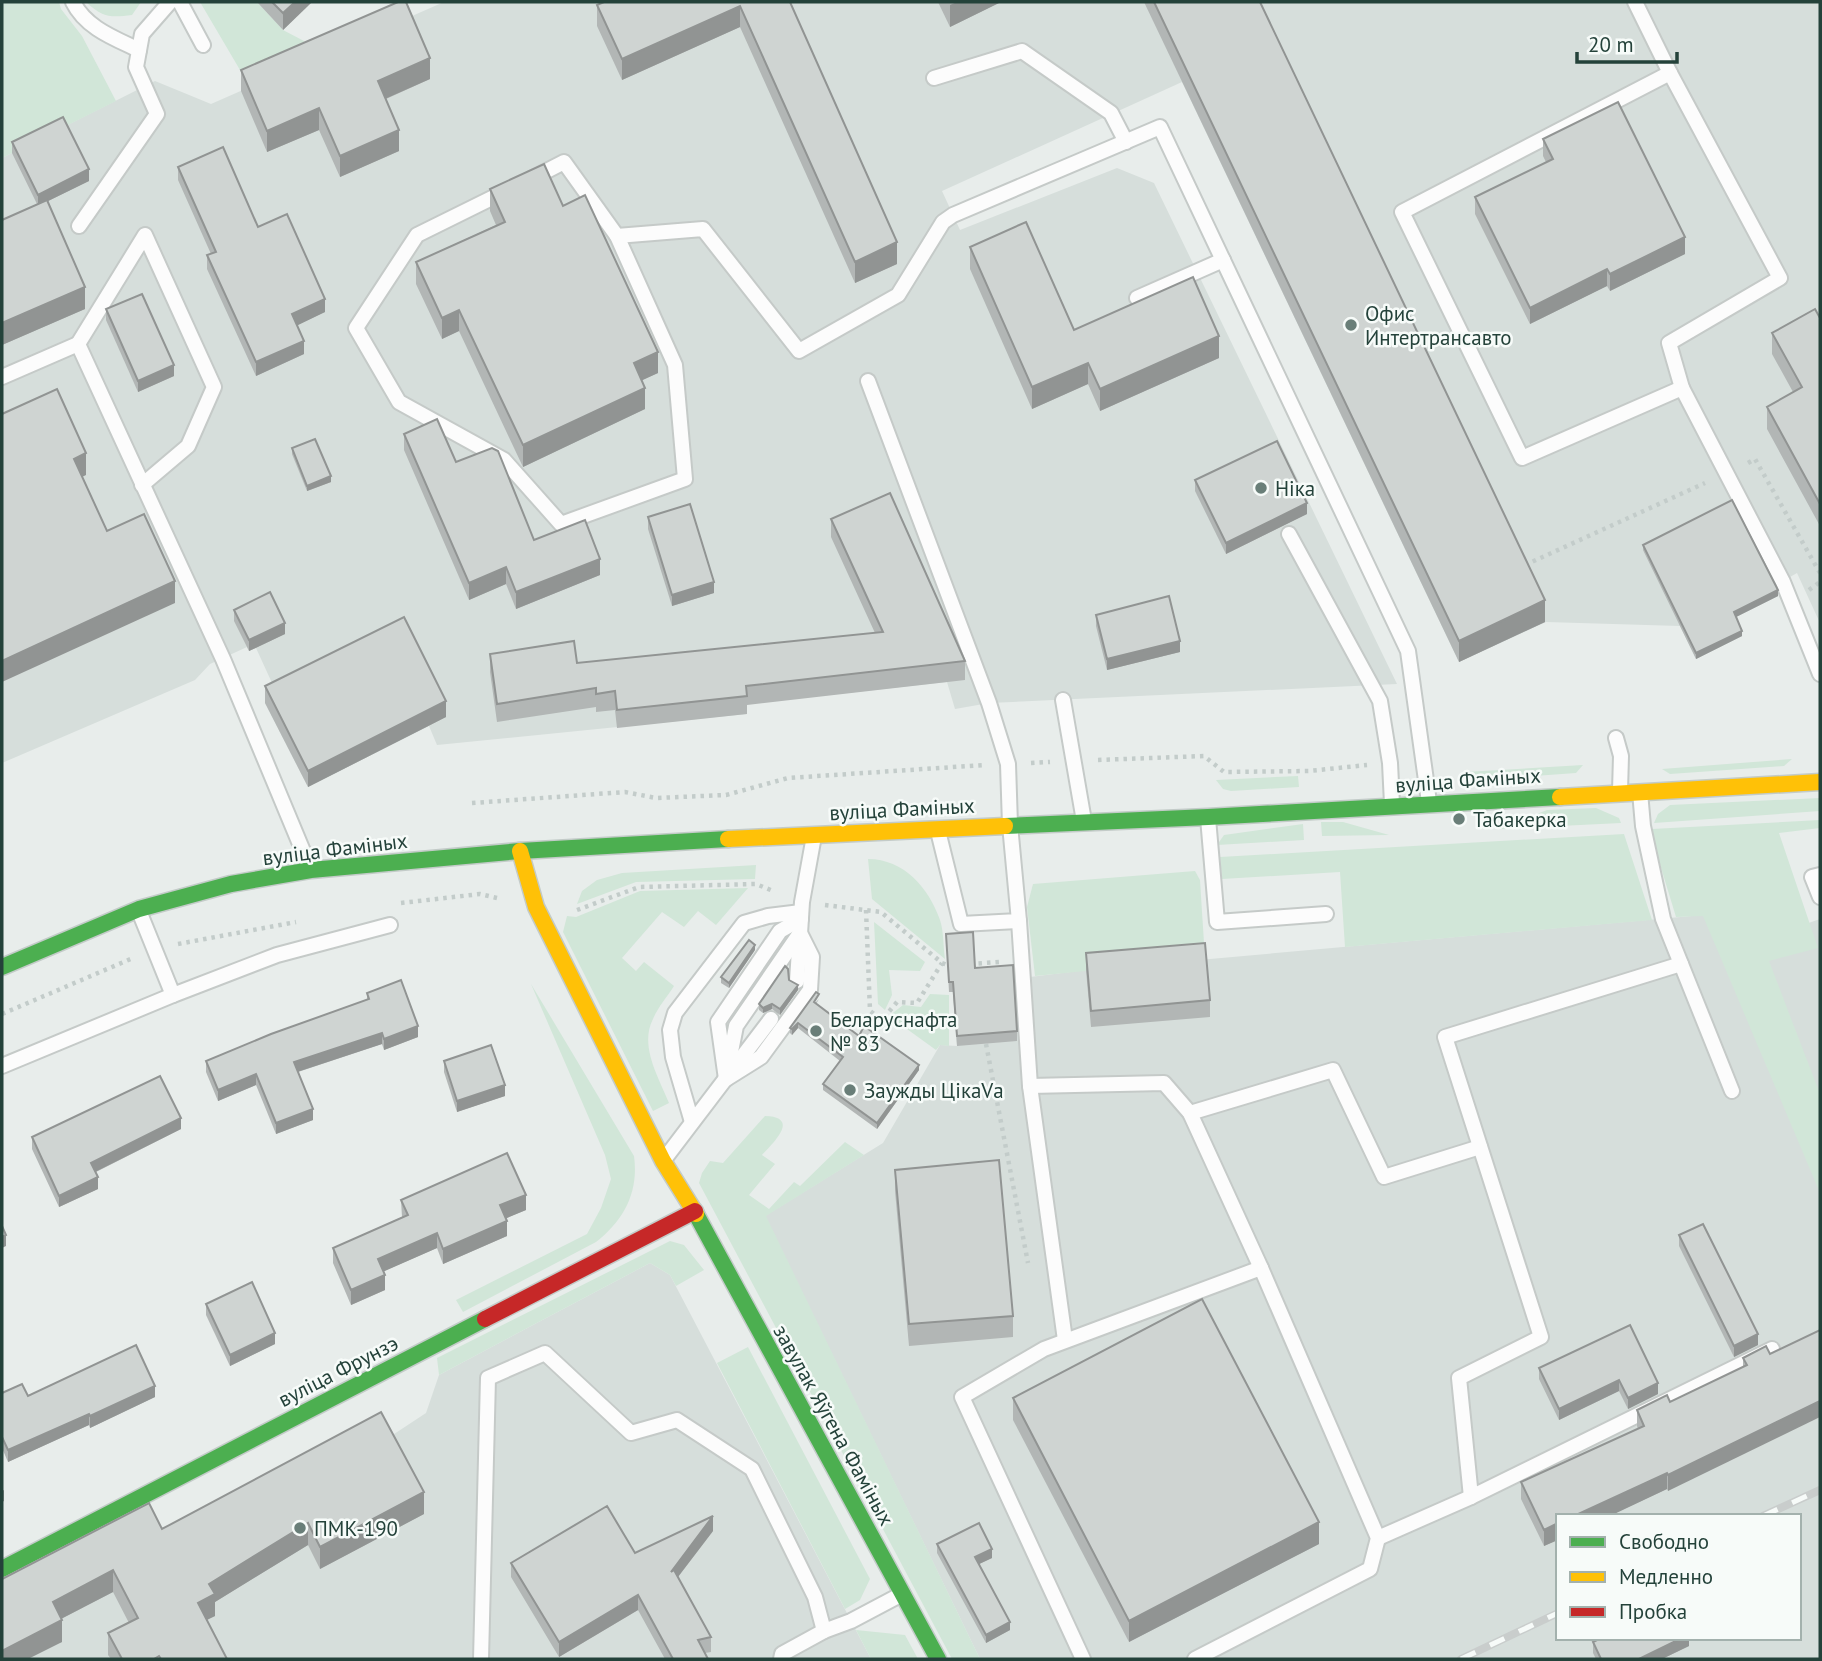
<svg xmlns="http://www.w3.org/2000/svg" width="1822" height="1661" viewBox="0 0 1822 1661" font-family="'PT Sans',sans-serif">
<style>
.built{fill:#d6dedb;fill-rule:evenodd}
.green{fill:#d1e6d8}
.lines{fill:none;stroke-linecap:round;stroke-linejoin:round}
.lane-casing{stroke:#c5cac8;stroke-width:18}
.fast-casing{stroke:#c3cbc8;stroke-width:19}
.slow-casing{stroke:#c3cbc8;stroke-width:19}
.jam-casing{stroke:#c3cbc8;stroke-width:19}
.path{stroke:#c3ccca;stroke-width:4.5;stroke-dasharray:3.5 5;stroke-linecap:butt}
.lane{stroke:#fcfcfc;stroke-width:14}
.fast{stroke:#4caf50;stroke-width:16}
.slow{stroke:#ffc107;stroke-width:16}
.jam{stroke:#c62828;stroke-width:16}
.rail-casing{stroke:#c9cdcc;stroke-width:8}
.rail{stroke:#f7fbf9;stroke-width:5;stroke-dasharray:16;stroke-linecap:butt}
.wall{fill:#b2b6b5}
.shaded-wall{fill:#919493}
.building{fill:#cfd4d2;stroke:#919493;stroke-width:2}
.poi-dot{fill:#697e78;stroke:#f7fbf9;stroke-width:2.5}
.labels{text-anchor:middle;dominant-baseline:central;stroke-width:5;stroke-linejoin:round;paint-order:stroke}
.poi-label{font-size:21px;fill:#24423a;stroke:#f7fbf9;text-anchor:start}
.street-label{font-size:21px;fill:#24423a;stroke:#f7fbf9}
</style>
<rect width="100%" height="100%" fill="#e8edeb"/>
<!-- built -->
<g class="built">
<path d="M444 2H1820V623L1797 573 1774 586 1778 596 1734 618 1742 636 1696 659 1680 626 1546 622 1459 662 1182 82 942 191 960 230 1117 168 1154 183 1397 684 989 703 955 709 947 682 746 704 747 714 437 745 429 726 308 787 265 703 278 696 256 648 249 651 247 647 210 664 195 680 2 763V158L155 81 211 104Z"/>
<path d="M1703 915 1712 932 1803 925 1820 919V1659H980L765 1216 883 1143 940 1045 957 1046 952 981 1016 975 1022 978 1086 970ZM1558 1516H1799V1638H1558Z"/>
<path d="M650 1263 670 1275 871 1659H2L162 1549 385 1440 426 1413 439 1375Z"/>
</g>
<!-- green -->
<g class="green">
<path d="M2 2H59L61 9 82 36 116 101 2 158Z"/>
<path d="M86 2H141L132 15C110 18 102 17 86 2Z"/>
<path d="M200 2H257L283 30 304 41 317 58 250 87Z"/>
<path d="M1792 759 1784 766 1670 774 1662 769Z"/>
<path d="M1583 765 1576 773 1478 780 1465 772Z"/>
<path d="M1298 776 1299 787 1231 791 1223 789 1216 780Z"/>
<path d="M1820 798V811L1654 823 1658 814 1670 805Z"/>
<path d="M1596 808 1619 818 1621 823 1498 829 1547 810Z"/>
<path d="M1820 820V828L1779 833 1818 948 1769 961 1820 1094V1193L1703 916 1676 917 1652 838V829Z"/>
<path d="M1321 822H1343L1389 835 1322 836Z"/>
<path d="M1303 824 1304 840 1217 845 1224 835Z"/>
<path d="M1624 834 1652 920 1345 947 1340 872 1222 879 1220 857Z"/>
<path d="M868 859C904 859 929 888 940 920 944 932 943 947 945 959L872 899Z"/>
<path d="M756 865 755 879 636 882 577 904 582 891 597 880 622 873Z"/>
<path d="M1195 871 1200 880 1205 959 1035 976 1027 907 1033 884Z"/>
<path d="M748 888 716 925 698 911 684 927 662 912 622 958 636 971 644 962 674 986C667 997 658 1007 653 1019 639 1046 659 1078 669 1103L653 1111 563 932 567 916 576 917 640 891Z"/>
<path d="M874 922 925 962 920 971 889 970 892 995 885 1010 878 1004Z"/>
<path d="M531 984 634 1156C639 1192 624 1220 596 1242L463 1312 456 1300 587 1234 601 1208 611 1179 605 1155Z"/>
<path d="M930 994 949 995V1046L940 1045 936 1050 889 1016 903 1005 921 1007Z"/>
<path d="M765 1116C801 1117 773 1143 762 1155L775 1164 749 1195 769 1209 794 1182 800 1186 845 1142 864 1155 766 1216 980 1659H952L699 1183 702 1173 710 1161 723 1163Z"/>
<path d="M670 1241 684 1245 704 1270 676 1286 670 1275 650 1263 439 1375 437 1358Z"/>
<path d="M748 1347 870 1579 860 1600 845 1609 717 1363Z"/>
<path d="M856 1630 905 1635 918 1659H871Z"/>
</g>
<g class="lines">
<!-- lane casing -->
<g class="lane-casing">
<g id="lane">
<path d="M73 2C86 28 114 38 139 50"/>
<path d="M180 2 203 45"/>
<path d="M1635 2 1670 73 1402 212 1522 458 1682 388 1783 582 1820 674"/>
<path d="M1670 73 1780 278 1669 343 1682 388"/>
<path d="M934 78 1022 51 1111 113 1126 142"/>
<path d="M531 179 564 162 617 236 703 229 799 351 898 295 943 222 953 215 1160 127 1408 651 1429 802"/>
<path d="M506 191 417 235 356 328 399 402 504 460 561 524 685 479 675 365 617 236"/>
<path d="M79 226 157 114 136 67 142 34 170 2"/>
<path d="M1137 298 1223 260"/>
<path d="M78 344 145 235 214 387 188 446 142 485"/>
<path d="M2 377 78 344 223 659 310 868"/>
<path d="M868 381 989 703 1008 764 1010 825 1019 921 961 924 938 831"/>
<path d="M1289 534 1380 701 1390 763 1392 804"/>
<path d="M1063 700 1084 821"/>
<path d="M1616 738 1621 756 1620 791"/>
<path d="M1640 792 1643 826 1663 919 1732 1091"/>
<path d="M1208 818 1217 922 1326 914"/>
<path d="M1820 875 1812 877 1820 897"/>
<path d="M1019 921 1030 1086 1065 1340"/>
<path d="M797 981 802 902 814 836"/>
<path d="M173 995 277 955 390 925"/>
<path d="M2 1066 173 995 139 911"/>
<path d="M728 1067 736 1026 800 933"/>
<path d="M726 1079 718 1022 780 931 801 919"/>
<path d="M726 1079 761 1057 810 990 812 957 800 933"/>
<path d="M1030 1086 1164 1083 1190 1113 1261 1268 1378 1538 1370 1569 1195 1659"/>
<path d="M1190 1113 1333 1070 1384 1177 1480 1147"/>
<path d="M692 1122 673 1057 670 1030 675 1013 744 923 768 916 801 912"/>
<path d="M666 1157 771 1019"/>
<path d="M1471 1497 1459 1378 1541 1337 1445 1037 1681 964"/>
<path d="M1378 1538 1471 1497 1772 1349"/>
<path d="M481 1659 488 1378 545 1353 631 1433 677 1420 752 1469 815 1597 824 1631 851 1621 902 1594"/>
<path d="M781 1659 782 1654 824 1631"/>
<path d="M1083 1659 962 1397 1044 1349 1261 1268"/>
</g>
</g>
<!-- fast casing -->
<g class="fast-casing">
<g id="fast">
<path d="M1005 826 1208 817 1560 797"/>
<path d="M2 967 139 909 231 884 311 870 520 851 728 839"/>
<path d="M696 1214 938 1659"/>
<path d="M2 1569 485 1319"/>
</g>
</g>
<!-- slow casing -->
<g class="slow-casing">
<g id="slow">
<path d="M1560 797 1820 782"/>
<path d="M728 839 1005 826"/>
<path d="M520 851 536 907 663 1161 696 1214"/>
</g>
</g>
<!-- jam casing -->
<g class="jam-casing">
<path id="jam" d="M485 1319 695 1211"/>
</g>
<!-- path -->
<g class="path">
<path d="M1748 463 1755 459 1820 573"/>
<path d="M1525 565 1705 483"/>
<path d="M1809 590 1820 582"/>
<path d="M1098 760 1204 756 1224 772 1309 771 1367 765"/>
<path d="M1031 763 1050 762"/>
<path d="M472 803 625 792 656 798 726 795 788 778 984 765"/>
<path d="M401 903 480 894 497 898"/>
<path d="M825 905 881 912 942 963 950 966"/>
<path d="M577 910 639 887 756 884 773 891"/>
<path d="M866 910 870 1011 882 1020 897 1002 917 1003 942 963"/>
<path d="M178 944 296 922"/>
<path d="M970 964 999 962"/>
<path d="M2 1014 133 958"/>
<path d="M986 1044 1028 1263"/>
</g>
<!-- lane -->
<use href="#lane" class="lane"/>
<!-- fast -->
<use href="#fast" class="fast"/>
<!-- slow -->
<use href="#slow" class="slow"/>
<!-- jam -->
<use href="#jam" class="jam"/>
<!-- rail casing -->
<g class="rail-casing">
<g id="rail">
<path d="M1763 1516 1820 1490"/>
<path d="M1461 1659 1558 1613"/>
</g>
</g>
<!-- rail -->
<use href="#rail" class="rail"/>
</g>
<!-- wall -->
<g class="wall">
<path d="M257 2H312L283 30Z"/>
<path d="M790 2 897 264 855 283 740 27 622 80 597 26V5Z"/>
<path d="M938 2H1001L950 27Z"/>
<path d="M1144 2H1260L1545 622 1459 662Z"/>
<path d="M241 70 430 79 386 99 399 151 340 177 319 130 267 152 241 91Z"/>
<path d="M1543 139 1685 254 1610 291 1607 286 1530 324 1475 214V197L1546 162 1543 156Z"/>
<path d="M12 142 89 181 48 201 85 309 2 345V220L37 204 12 153Z"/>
<path d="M178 167 258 227 325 312 297 325 304 354 256 376 207 269V255L211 254 178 180Z"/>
<path d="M490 189 563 206 658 373 642 380 645 409 523 467 459 331 442 339 416 284V262L496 225 490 211Z"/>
<path d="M970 247 1074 330 1219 358 1100 411 1088 384 1032 409 970 269Z"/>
<path d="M106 309 174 376 138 392 106 320Z"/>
<path d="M1820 318V526L1767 429V407L1793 392 1772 354V333Z"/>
<path d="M404 434 456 462 534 540 600 575 516 609 506 584 469 600 404 450Z"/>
<path d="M292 448 331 482 307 491 292 454Z"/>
<path d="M1195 480 1307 514 1226 554 1195 491Z"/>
<path d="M648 517 714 593 672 606 648 529Z"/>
<path d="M831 519 965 661V680L747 705V714L617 728 615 710 596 712V707L497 722 490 672V654L577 663 875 633 831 537Z"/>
<path d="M1643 545 1778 596 1736 617 1742 636 1696 659 1643 550Z"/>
<path d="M234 610 285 634 249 651 234 621Z"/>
<path d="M1096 615 1180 652 1107 670 1096 626Z"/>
<path d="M265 686 446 717 308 787 265 703Z"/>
<path d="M946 934 975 968 1017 1031V1041L957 1046 953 992H949Z"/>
<path d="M755 950 729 988 721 983V977Z"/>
<path d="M1086 953 1210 1000V1017L1091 1027 1086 970Z"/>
<path d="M789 980 798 990 780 1015 772 1009 763 1013 759 1010V1004Z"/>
<path d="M367 993 418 1037 384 1050 382 1044 298 1072 313 1120 276 1134 256 1085 218 1101 206 1072V1061L367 1000Z"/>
<path d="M819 999 816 1004 859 1036 919 1070 877 1129 823 1090V1084L840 1061 798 1028 792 1035 790 1033V1028Z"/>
<path d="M444 1061 505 1096 457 1112 444 1072Z"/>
<path d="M181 1129 96 1172 98 1189 59 1207 32 1149V1137Z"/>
<path d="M895 1170 1013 1316V1337L909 1346 895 1191Z"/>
<path d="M401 1200 526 1210 506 1218 507 1236 443 1264 437 1248 384 1271 385 1290 351 1305 333 1263V1248L402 1217Z"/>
<path d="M1679 1235 1758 1345 1734 1357 1679 1246Z"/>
<path d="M206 1304 275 1344 230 1366 206 1315Z"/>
<path d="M1630 1325 1658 1394 1628 1409 1619 1391 1559 1420 1539 1379V1368Z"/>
<path d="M1766 1346 1668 1491 1667 1489 1544 1546 1521 1499V1482L1638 1429 1637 1426V1410L1670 1402 1743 1367V1358Z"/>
<path d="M2 1393 28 1396 155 1397 90 1428 89 1425 8 1462 2 1448Z"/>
<path d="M1013 1398 1319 1544 1129 1642 1013 1420Z"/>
<path d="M424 1514 320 1569 308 1545 215 1602V1616L207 1620 227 1659H111L108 1655V1633L129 1623 113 1592 61 1619 62 1642 2 1659 162 1529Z"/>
<path d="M713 1531 678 1577 711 1637V1652L705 1653 708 1659H665L638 1610 559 1657 511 1577V1563L635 1553Z"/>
<path d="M937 1544 992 1558 979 1564 1010 1630 986 1643 937 1553Z"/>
<path d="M1689 1638V1646L1662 1659H1596L1593 1653V1642Z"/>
</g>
<!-- shaded-wall -->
<g class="shaded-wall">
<path d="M295 2H312L283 30V13Z"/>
<path d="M957 2H1001L950 27V5Z"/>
<path d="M740 6V27L622 80V59Z"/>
<path d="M430 58V79L378 102V81Z"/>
<path d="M319 108V130L267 152V131Z"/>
<path d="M399 130V151L340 177V156Z"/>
<path d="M89 169V181L38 206V195Z"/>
<path d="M1685 237V254L1610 291V274Z"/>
<path d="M897 242V264L855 283V262Z"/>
<path d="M1607 269V286L1530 324V308Z"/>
<path d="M85 287V309L2 345V323Z"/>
<path d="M325 299V312L292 328V314Z"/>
<path d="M459 310V331L442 339V318Z"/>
<path d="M1219 336V358L1100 411V389Z"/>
<path d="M304 341V354L256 376V362Z"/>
<path d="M658 352V373L634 384V363Z"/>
<path d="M1088 363V384L1032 409V387Z"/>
<path d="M174 365V376L138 392V381Z"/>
<path d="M645 388V409L523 467V445Z"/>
<path d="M86 453V475L74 481V459Z"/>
<path d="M331 476V482L307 491V486Z"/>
<path d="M1307 503V514L1226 554V543Z"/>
<path d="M600 559V575L516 609V592Z"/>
<path d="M506 567V584L469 600V583Z"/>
<path d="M175 581V603L2 682V661Z"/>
<path d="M714 582V593L672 606V595Z"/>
<path d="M1778 590V596L1734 618V612Z"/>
<path d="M1545 600V622L1459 662V641Z"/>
<path d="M285 623V634L249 651V640Z"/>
<path d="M1742 631V636L1696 659V653Z"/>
<path d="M1180 641V652L1107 670V659Z"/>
<path d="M446 701V717L308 787V771Z"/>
<path d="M755 945V950L729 988V983Z"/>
<path d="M798 985V990L780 1015V1009Z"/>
<path d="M772 1004V1009L763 1013V1008Z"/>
<path d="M798 1023V1028L792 1035V1029Z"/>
<path d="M418 1026V1037L384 1050V1039Z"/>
<path d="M382 1033V1044L294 1073V1062Z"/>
<path d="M919 1065V1070L877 1129V1123Z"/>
<path d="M256 1074V1085L218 1101V1090Z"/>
<path d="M505 1085V1096L457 1112V1101Z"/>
<path d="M313 1109V1120L276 1134V1123Z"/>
<path d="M181 1118V1129L91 1174V1163Z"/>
<path d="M98 1177V1189L59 1207V1196Z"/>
<path d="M526 1195V1210L500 1221V1205Z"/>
<path d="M507 1221V1236L443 1264V1249Z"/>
<path d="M437 1233V1248L378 1274V1259Z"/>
<path d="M6 1235V1246L2 1248V1237Z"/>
<path d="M385 1275V1290L351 1305V1290Z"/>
<path d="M275 1333V1344L230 1366V1355Z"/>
<path d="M1758 1334V1345L1734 1357V1346Z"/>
<path d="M1619 1380V1391L1559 1420V1409Z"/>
<path d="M1658 1383V1394L1628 1409V1398Z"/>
<path d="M155 1386V1397L90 1428V1416Z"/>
<path d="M1820 1401V1417L1668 1491V1475Z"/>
<path d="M89 1414V1425L8 1462V1450Z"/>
<path d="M1667 1473V1489L1610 1516H1574Z"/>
<path d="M4 1490V1501L2 1502V1491Z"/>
<path d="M424 1492V1514L320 1569V1547Z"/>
<path d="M713 1516V1531L671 1586V1572Z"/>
<path d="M1319 1522V1544L1129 1642V1621Z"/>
<path d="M308 1523V1545L215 1602V1616L198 1624V1603L209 1584Z"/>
<path d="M1558 1523V1540L1544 1546V1530Z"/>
<path d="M992 1549V1558L975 1566V1557Z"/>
<path d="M113 1570V1592L53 1623V1602Z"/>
<path d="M638 1595V1610L559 1657V1642Z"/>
<path d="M62 1620V1642L28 1659H2V1651Z"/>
<path d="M1010 1622V1630L986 1643V1635Z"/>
<path d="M1682 1638H1689V1646L1662 1659H1639Z"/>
</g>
<!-- building -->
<g class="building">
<path d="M272 2H295L283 13Z"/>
<path d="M398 2H406L430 58 378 81 399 130 340 156 319 108 267 131 241 70Z"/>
<path d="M604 2H790L897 242 855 262 740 6 622 59 597 5Z"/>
<path d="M1154 2H1260L1545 600 1459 641Z"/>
<path d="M1618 102 1685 237 1610 274 1607 269 1530 308 1475 197 1553 159 1543 139Z"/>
<path d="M63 117 89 169 38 195 12 142Z"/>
<path d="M223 147 258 227 287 214 325 299 292 314 304 341 256 362 207 255 216 252 178 167Z"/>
<path d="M544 164 563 206 585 195 658 352 634 363 645 388 523 445 459 310 442 318 416 262 505 222 490 189Z"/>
<path d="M47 200 85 287 2 323V220Z"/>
<path d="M1026 222 1074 330 1193 277 1219 336 1100 389 1088 363 1032 387 970 247Z"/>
<path d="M142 294 174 365 138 381 106 309Z"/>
<path d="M1815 309 1820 318V504L1767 407 1802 387 1772 333Z"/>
<path d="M57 389 86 453 74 459 107 531 144 514 175 581 2 661V414Z"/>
<path d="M437 419 456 462 492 448 498 451 534 540 585 520 600 559 516 592 506 567 469 583 404 434Z"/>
<path d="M315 439 331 476 307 486 292 448Z"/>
<path d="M1277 441 1307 503 1226 543 1195 480Z"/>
<path d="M890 493 965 661 746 686 747 696 617 710 615 691 596 694V688L497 704 490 654 574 641 577 663 883 632 831 519Z"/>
<path d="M1732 500 1778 590 1734 612 1742 631 1696 653 1643 545Z"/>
<path d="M690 504 714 582 672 595 648 517Z"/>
<path d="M270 592 285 623 249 640 234 610Z"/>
<path d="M1169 596 1180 641 1107 659 1096 615Z"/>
<path d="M404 617 446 701 308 771 265 686Z"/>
<path d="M973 932 975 968 1013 965 1017 1031 957 1036 953 982H949L946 934Z"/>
<path d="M749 940 755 945 729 983 721 977Z"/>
<path d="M1205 943 1210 1000 1091 1011 1086 953Z"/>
<path d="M785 966 788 969 789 980 798 985 780 1009 772 1004 763 1008 759 1004Z"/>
<path d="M401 980 418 1026 384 1039 382 1033 294 1062 313 1109 276 1123 256 1074 218 1090 206 1061 271 1034 369 999 367 993Z"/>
<path d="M816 992 819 994 814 1002 859 1036 864 1026 919 1065 877 1123 823 1084 843 1057 798 1023 792 1029 790 1028Z"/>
<path d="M491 1045 505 1085 457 1101 444 1061Z"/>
<path d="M160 1076 181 1118 91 1163 98 1177 59 1196 32 1137Z"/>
<path d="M507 1153 526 1195 500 1205 507 1221 443 1249 437 1233 378 1259 385 1275 351 1290 333 1248 408 1215 401 1200Z"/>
<path d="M999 1160 1013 1316 909 1324 895 1170Z"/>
<path d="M1703 1224 1758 1334 1734 1346 1679 1235Z"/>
<path d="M2 1226 6 1235 2 1237Z"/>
<path d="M252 1282 275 1333 230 1355 206 1304Z"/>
<path d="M1202 1299 1319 1522 1129 1621 1013 1398Z"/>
<path d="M1630 1325 1658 1383 1628 1398 1619 1380 1559 1409 1539 1368Z"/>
<path d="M1820 1330V1401L1668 1475 1667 1473 1574 1516H1558V1523L1544 1530 1521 1482 1644 1426 1637 1410 1667 1395 1670 1402 1747 1365 1743 1358 1766 1346 1770 1354Z"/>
<path d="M136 1345 155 1386 90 1416 89 1414 8 1450 2 1437V1393L22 1384 28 1396Z"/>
<path d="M381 1412 424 1492 320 1547 308 1523 209 1584 215 1594 198 1603 227 1659H161L159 1656 154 1659H122L108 1633 138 1618 113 1570 53 1602 62 1620 2 1651V1579L149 1503 162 1529Z"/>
<path d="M607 1506 635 1553 713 1516 671 1572 674 1570 711 1637 698 1640 708 1659H673L638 1595 559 1642 511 1563Z"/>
<path d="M979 1523 992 1549 975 1557 1010 1622 986 1635 937 1544Z"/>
<path d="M1601 1638H1682L1639 1659H1601L1593 1642Z"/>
</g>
<!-- markers -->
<g class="poi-dot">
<circle cx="1351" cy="325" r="7"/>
<circle cx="1261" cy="488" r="7"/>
<circle cx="1459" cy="819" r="7"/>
<circle cx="816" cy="1031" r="7"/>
<circle cx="850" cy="1090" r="7"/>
<circle cx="300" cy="1528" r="7"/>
</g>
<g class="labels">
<!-- poi labels -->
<g class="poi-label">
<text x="1365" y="313">Офис<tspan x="1365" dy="24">Интертрансавто</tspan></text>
<text x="1275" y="488">Ніка</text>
<text x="1473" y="819">Табакерка</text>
<text x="830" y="1019">Беларуснафта<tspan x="830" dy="24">№ 83</tspan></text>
<text x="864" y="1090">Заужды ЦікаVа</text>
<text x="314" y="1528">ПМК-190</text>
</g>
<!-- street labels -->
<g class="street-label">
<text transform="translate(1468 780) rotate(-4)">вуліца Фаміных</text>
<text transform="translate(902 809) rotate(-3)">вуліца Фаміных</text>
<text transform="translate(335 849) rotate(-7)">вуліца Фаміных</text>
<text transform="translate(338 1371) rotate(-27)">вуліца Фрунзэ</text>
<text transform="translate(834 1425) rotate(61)">завулак Яўгена Фаміных</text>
</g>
</g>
<!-- border -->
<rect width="1822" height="1661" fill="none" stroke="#24423a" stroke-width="7"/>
<!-- legend -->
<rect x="1556" y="1514" width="245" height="126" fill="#f7fbf9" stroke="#a3b1ad" stroke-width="2"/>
<rect x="1570" y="1537" width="35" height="10" fill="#4caf50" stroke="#a3b1ad" stroke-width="2"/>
<text x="1619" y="1549" font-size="21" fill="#24423a">Свободно</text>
<rect x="1570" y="1572" width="35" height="10" fill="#ffc107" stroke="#a3b1ad" stroke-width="2"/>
<text x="1619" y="1584" font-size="21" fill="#24423a">Медленно</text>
<rect x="1570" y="1607" width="35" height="10" fill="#c62828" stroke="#a3b1ad" stroke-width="2"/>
<text x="1619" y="1619" font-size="21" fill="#24423a">Пробка</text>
<!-- scale -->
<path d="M1577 52v10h100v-10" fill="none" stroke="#24423a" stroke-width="3.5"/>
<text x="1588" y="52" font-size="21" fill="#24423a" stroke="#f7fbf9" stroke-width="5" paint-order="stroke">20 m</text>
</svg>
